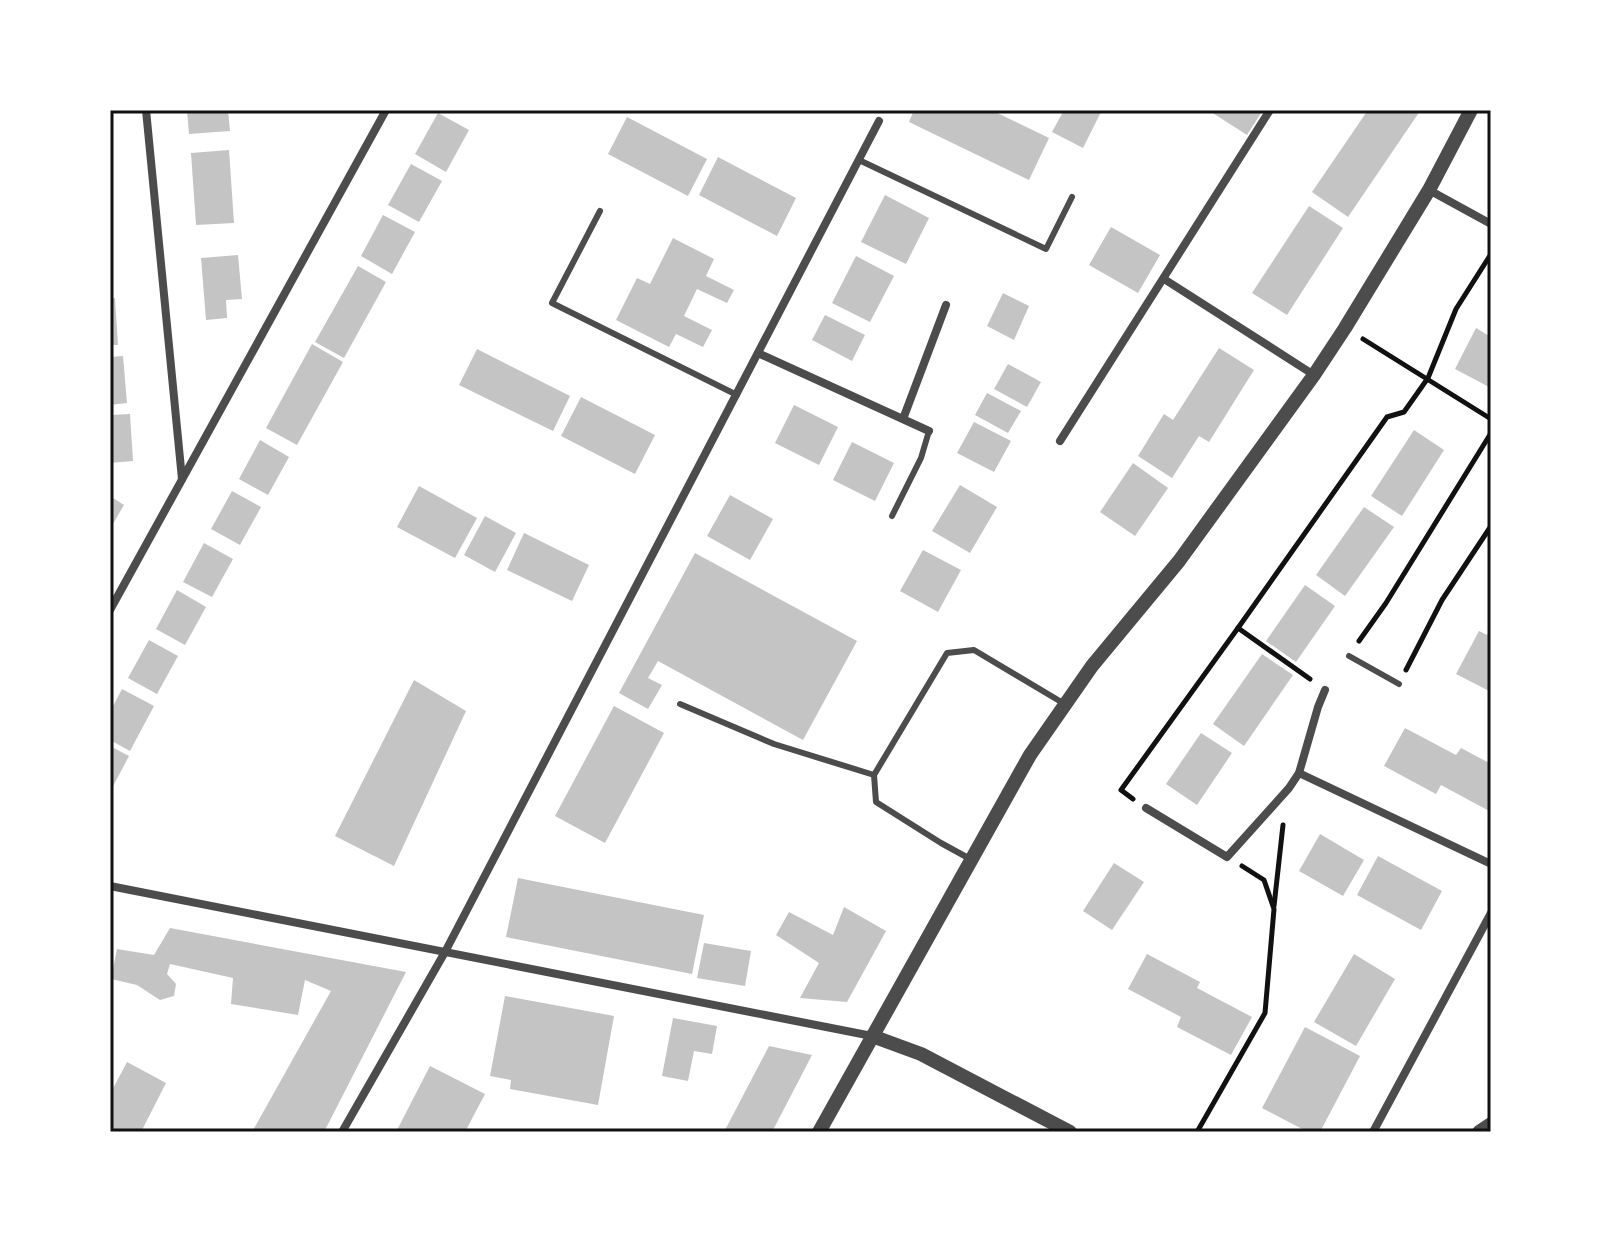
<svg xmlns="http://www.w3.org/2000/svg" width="1601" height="1242" viewBox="0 0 1601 1242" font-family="Poppins,sans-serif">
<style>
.building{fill:#c4c4c4}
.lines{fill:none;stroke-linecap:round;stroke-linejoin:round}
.path{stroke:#111;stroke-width:5}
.service{stroke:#4c4c4c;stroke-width:6}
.minor{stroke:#4c4c4c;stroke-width:8}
.tertiary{stroke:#4c4c4c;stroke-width:14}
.neatline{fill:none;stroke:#111;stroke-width:3}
</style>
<rect width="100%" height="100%" fill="#fff"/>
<!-- building -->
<g class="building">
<path d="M187 110H228L230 131 189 134Z"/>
<path d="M914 110H991L1049 138 1029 180 909 122Z"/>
<path d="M1064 110H1102L1083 148 1052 132Z"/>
<path d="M1208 110H1263L1247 135Z"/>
<path d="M1368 110 1420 111 1348 217 1312 192Z"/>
<path d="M438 113 469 130 446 172 415 154Z"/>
<path d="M627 117 707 159 688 196 608 154Z"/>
<path d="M229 150 234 223 196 225 191 153Z"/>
<path d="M718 157 796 198 777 236 699 195Z"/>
<path d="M411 164 442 181 419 222 388 205Z"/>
<path d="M885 195 929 218 906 264 861 242Z"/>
<path d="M1309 206 1343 228 1287 315 1252 293Z"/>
<path d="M383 215 415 232 392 274 361 256Z"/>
<path d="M1111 227 1160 255 1138 293 1089 265Z"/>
<path d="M673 238 714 259 706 276 734 290 727 303 697 289 684 316 712 330 703 347 676 334 669 347 616 320 637 278 650 284Z"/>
<path d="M238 255 242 299 226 300 227 318 206 320 201 258Z"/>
<path d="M856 256 894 276 870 322 832 303Z"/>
<path d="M358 266 386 282 344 358 315 342Z"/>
<path d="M1003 293 1029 306 1014 340 987 326Z"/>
<path d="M110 298H115L118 345H110Z"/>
<path d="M825 315 865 335 852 361 812 340Z"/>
<path d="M1476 328 1491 337V388L1455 369Z"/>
<path d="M312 344 343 362 297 445 266 428Z"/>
<path d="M1219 348 1254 370 1209 442 1199 436 1172 478 1138 456 1164 414 1173 420Z"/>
<path d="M477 349 570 396 553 431 459 385Z"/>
<path d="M123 356 127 403 110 405V357Z"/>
<path d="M1008 364 1041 382 1027 407 994 389Z"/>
<path d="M987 393 1021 411 1008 433 975 415Z"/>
<path d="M581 397 655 435 635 474 561 436Z"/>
<path d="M794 405 838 427 819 465 775 443Z"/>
<path d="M130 414 133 461 110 463V415Z"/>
<path d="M974 422 1011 441 994 472 957 453Z"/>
<path d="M1414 430 1444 450 1402 516 1371 496Z"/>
<path d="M260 440 289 457 268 495 239 479Z"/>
<path d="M852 442 894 463 875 501 833 480Z"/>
<path d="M1133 463 1168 488 1135 536 1100 512Z"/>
<path d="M960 485 997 507 970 553 932 531Z"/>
<path d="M419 486 477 518 455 558 397 527Z"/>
<path d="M232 491 261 507 240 545 211 529Z"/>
<path d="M730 495 773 519 750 560 707 536Z"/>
<path d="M110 496 124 505 110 529Z"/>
<path d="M1364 507 1394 527 1345 596 1316 575Z"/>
<path d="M485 516 516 533 495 572 464 555Z"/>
<path d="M524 533 589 565 572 601 507 570Z"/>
<path d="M204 543 233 559 212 597 183 582Z"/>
<path d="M923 550 961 570 938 612 900 591Z"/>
<path d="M695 553 857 641 803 740 658 661 648 678 662 685 648 709 619 693Z"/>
<path d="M1305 585 1335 606 1296 662 1266 641Z"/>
<path d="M177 590 206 607 185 645 156 629Z"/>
<path d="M1491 628V692L1456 674 1479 631 1487 635Z"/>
<path d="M149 640 178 656 157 694 128 678Z"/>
<path d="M1262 654 1293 675 1244 746 1213 724Z"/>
<path d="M414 680 466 711 394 866 335 836Z"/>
<path d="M122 689 154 706 130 751 110 740V712Z"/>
<path d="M614 706 664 733 605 843 555 816Z"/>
<path d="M1405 728 1456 755 1461 748 1491 764V812L1441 785 1436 794 1384 766Z"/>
<path d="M1201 733 1232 753 1197 805 1166 784Z"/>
<path d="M110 746 129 756 110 792Z"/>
<path d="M1320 834 1364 860 1343 896 1299 871Z"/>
<path d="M1378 856 1442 891 1421 930 1357 895Z"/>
<path d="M1114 863 1144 882 1112 930 1083 911Z"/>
<path d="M518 878 704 915 692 974 506 937Z"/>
<path d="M844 907 886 931 847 1002 800 998 819 963 776 935 789 912 833 935Z"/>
<path d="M170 928 406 972 324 1132H252L331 991 305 980 298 1015 231 1004 233 978 170 964 167 974 176 984 174 996 160 1000 137 985 111 979 117 949 154 955Z"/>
<path d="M704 943 751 951 745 986 697 978Z"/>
<path d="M1147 954 1200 982 1197 988 1252 1017 1231 1055 1177 1027 1181 1017 1128 989Z"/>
<path d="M1354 954 1395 979 1356 1046 1314 1022Z"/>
<path d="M505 996 614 1016 598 1105 510 1089 511 1080 490 1076Z"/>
<path d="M673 1018 717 1026 712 1054 694 1051 688 1081 662 1076Z"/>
<path d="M1305 1027 1360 1056 1320 1132H1308L1262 1108Z"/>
<path d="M769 1046 812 1055 772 1132H724Z"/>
<path d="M127 1062 166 1083 141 1132H110V1094Z"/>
<path d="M430 1066 485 1094 465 1132H396Z"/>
</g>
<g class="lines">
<!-- path -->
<g class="path">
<path d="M1363 339 1491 419"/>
<path d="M1238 628 1387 417 1404 412 1428 378 1456 309 1491 254"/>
<path d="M1359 641 1386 603 1491 433"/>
<path d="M1406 670 1442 600 1491 526"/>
<path d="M1133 799 1121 790 1238 628 1310 679"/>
<path d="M1274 906 1283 825"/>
<path d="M1197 1132 1265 1013 1274 909 1264 880 1242 866"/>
</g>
<!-- service -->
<g class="service">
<path d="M859 160 1046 249 1072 197"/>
<path d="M600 211 552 303 737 395"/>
<path d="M892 516 921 458 929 431"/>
<path d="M1349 656 1399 684"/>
<path d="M680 704 774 744 874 775"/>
<path d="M972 860 941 843 876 802 874 775 947 653 974 650 1063 703"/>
</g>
<!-- minor -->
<g class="minor">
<path d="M146 110 182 479"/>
<path d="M1429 190 1491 224"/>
<path d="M1164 279 1314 375"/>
<path d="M758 353 929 431"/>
<path d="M903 419 946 305"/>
<path d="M1060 441 1270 110"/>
<path d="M110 610 386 110"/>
<path d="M1299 773 1491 864"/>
<path d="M1146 808 1227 857 1289 788 1299 773 1318 707 1325 690"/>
<path d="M110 886 872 1036"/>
<path d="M342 1132 445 952 879 121"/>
<path d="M1373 1132 1491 913"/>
</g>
<!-- tertiary -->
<g class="tertiary">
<path d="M872 1036 921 1054 1070 1132"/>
<path d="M819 1132 1030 755 1092 666 1179 561 1314 375 1345 328 1429 190 1471 110"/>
<path d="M1479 1132 1491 1124"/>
</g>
</g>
<!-- border -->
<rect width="1601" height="1242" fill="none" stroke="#ffffff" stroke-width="224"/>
<rect x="112" y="112" width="1377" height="1018" class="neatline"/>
</svg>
